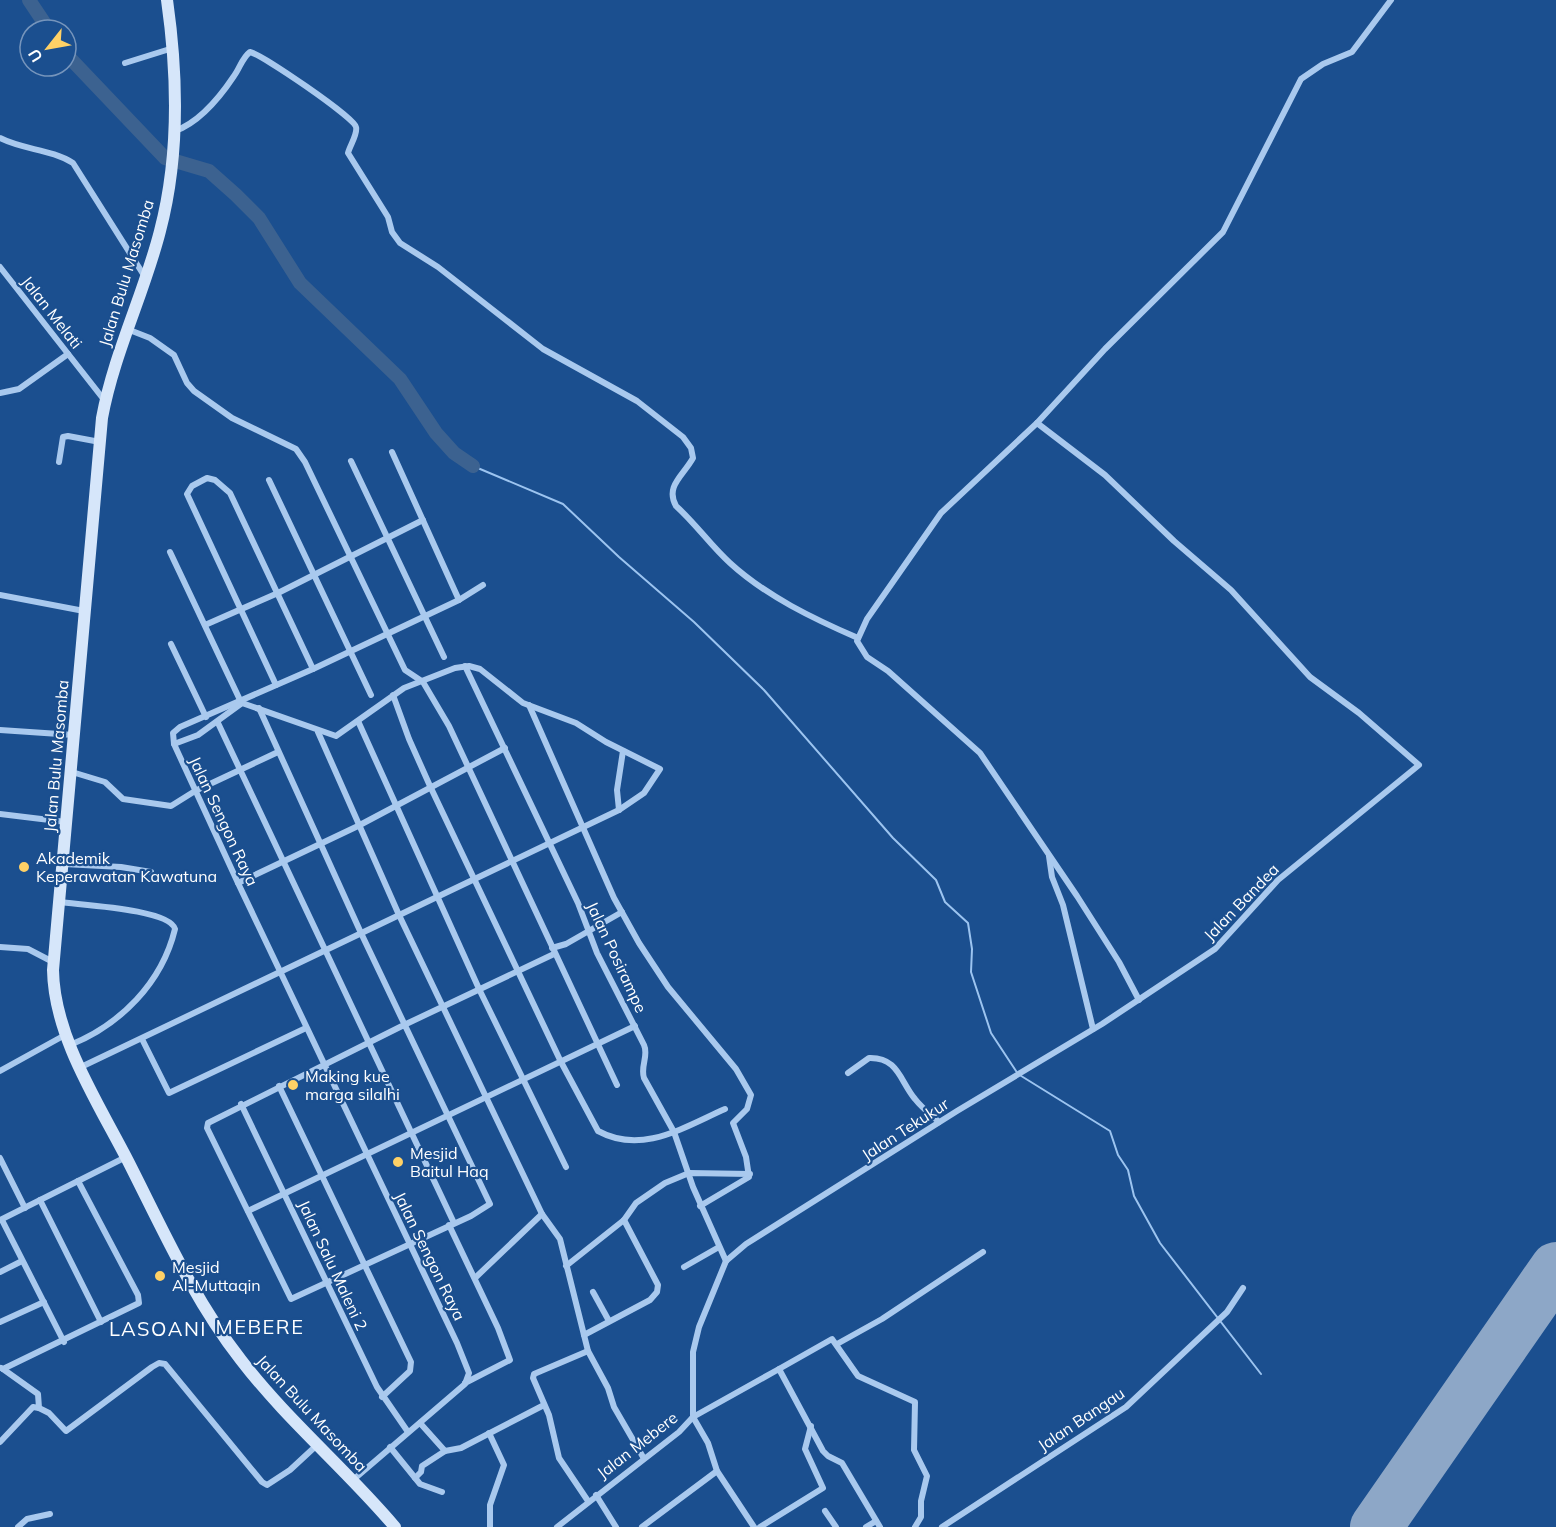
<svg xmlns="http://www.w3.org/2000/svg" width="1556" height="1527" viewBox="0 0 1556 1527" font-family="Mulish,sans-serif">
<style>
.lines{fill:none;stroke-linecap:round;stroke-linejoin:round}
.stream{stroke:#9cc4f0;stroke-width:2}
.river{stroke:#3c6290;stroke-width:14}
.runway{stroke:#8da7c7;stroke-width:52}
.street{stroke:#a9c9ee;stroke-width:6}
.secondary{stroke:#d6e6fa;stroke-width:12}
.poi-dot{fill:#ffd166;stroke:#1b4f8f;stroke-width:2}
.labels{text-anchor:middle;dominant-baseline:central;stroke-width:4.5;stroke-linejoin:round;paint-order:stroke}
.street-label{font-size:16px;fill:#fff;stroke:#1b4f8f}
.poi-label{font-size:16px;fill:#fff;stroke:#1b4f8f;text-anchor:start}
.quarter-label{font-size:20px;letter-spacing:1.5px;fill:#fff;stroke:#1b4f8f}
</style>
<rect width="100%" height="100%" fill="#1b4f8f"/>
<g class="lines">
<!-- stream -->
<path class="stream" d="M473 466 563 504 619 557 694 622 764 690 893 838 936 880 945 902 968 923 972 949 971 972 991 1033 1018 1074 1110 1131 1118 1155 1128 1170 1134 1196 1160 1243 1261 1374"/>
<!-- river -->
<g class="river">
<path d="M29 0 49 30"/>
<path d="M66 54 165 158 209 171 236 195 259 218 300 283 400 379 436 433 454 453 473 466"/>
</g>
<!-- runway -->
<path class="runway" d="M1376 1527 1556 1268"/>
<!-- street -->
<g class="street">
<path d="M125 63 173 48"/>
<path d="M175 131C200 122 220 97 234 76 240 68 242 58 250 52 261 54 354 117 356 127 358 134 350 145 348 153L388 217 392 232 400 243 438 267 543 349 637 401 683 437 691 448 693 458C683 476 665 486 676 506 696 524 711 546 730 563 766 596 814 619 858 638"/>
<path d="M0 138C23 150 51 149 73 163L145 277"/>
<path d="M0 267 105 401"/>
<path d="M127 329 150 338 174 355 187 383 194 391 232 418 296 449 305 462 405 670 423 682 449 726 617 1085"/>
<path d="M0 393 19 389 68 354"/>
<path d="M392 452 459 600"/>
<path d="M351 461 444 657"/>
<path d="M59 462 63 437 68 436 100 442"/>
<path d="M269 480 371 695"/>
<path d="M170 552 240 700"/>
<path d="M0 595 84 611"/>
<path d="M205 625 278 593 423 520"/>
<path d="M171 644 206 717"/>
<path d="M465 666 578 903 597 953 644 1045C649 1056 640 1066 644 1078L674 1132 693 1187 726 1261"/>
<path d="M276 685 187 494 192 486 207 478 215 480 230 493 313 669"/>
<path d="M393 695 409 739 430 786 561 1062 598 1131C642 1155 684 1127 725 1109"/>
<path d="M529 705 614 898 639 943 668 987 736 1069 751 1095 747 1109 733 1123 746 1157 749 1177 700 1206"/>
<path d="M259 708 361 933 490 1204 471 1216 291 1299 207 1128 208 1123 404 1025 554 954"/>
<path d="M358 721 480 991 566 1167"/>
<path d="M218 723 454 1223"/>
<path d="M0 730 74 735"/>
<path d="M318 732 399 915 542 1214 560 1239 588 1351 608 1388 614 1407 643 1457"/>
<path d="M72 772 105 782 123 799 171 806 195 791 278 752"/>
<path d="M619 810 617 790 623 751"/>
<path d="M0 814 66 822"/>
<path d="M1049 856 1052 877 1063 905 1093 1029"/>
<path d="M64 864 121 867 151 872"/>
<path d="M238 883 358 826 505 748"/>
<path d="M60 902C80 905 170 909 175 929 162 983 120 1025 70 1045"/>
<path d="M0 947 28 949 53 962"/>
<path d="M552 948 566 944 622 912"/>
<path d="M1139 1000 1119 962 1077 896 980 753 888 671 867 657 857 641 867 619 941 513 1037 423 1105 349 1223 232 1301 79 1323 64 1352 52 1391 0"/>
<path d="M142 1039 169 1093 306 1028"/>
<path d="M81 1067 619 810 644 793 660 769 606 742 576 723 523 703 480 669 469 666 455 668 404 688 336 736 242 703 198 735 174 744"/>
<path d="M0 1071 65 1035"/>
<path d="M848 1073 869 1058C898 1057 900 1081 915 1099 922 1108 931 1115 939 1122"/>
<path d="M279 1086 411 1362 410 1371 382 1397"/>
<path d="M241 1104 377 1387 408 1432"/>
<path d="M0 1158 25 1208"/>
<path d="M40 1200 101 1322"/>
<path d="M248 1211 635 1026"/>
<path d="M0 1220 126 1157"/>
<path d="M2 1220 64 1342"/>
<path d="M449 1225 498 1328 510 1360 465 1383"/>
<path d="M726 1261 746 1244 957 1111 1102 1024 1215 949 1278 880 1419 765 1359 713 1310 677 1231 590 1174 541 1105 475 1037 423"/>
<path d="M566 1266 624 1220 636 1203 665 1183 689 1173 750 1174"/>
<path d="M684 1267 719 1247"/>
<path d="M0 1272 22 1261"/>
<path d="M475 1278 542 1214"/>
<path d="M593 1292 609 1321"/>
<path d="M0 1322 44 1302"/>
<path d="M584 1335 650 1300 657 1292 658 1285 624 1220"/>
<path d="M837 1344 882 1319 983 1252"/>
<path d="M1 1368 3 1369 139 1303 138 1295 78 1181"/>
<path d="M3 1369 38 1394 39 1408 49 1413 66 1431 152 1367 159 1363 165 1364 262 1482 267 1485 290 1470 317 1445"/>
<path d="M779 1369 832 1339 858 1376 915 1402 914 1450 927 1476 921 1501V1517L915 1527"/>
<path d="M420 1423 445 1451"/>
<path d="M489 1433 504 1465 490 1505V1527"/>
<path d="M0 1442 33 1407 39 1408"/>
<path d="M390 1447 420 1484 442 1492"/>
<path d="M415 1478 421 1472 422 1466 445 1451 461 1448 544 1405"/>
<path d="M353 1480 465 1384 469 1373 457 1343 238 883 174 744 173 733 180 727 313 669 459 600 483 585"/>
<path d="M596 1495 616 1527"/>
<path d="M588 1501 559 1458 549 1415 533 1378 534 1374 588 1351"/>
<path d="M825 1511 836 1527"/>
<path d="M18 1527 27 1519 50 1514"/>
<path d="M557 1527 679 1432 693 1417V1352L699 1327 726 1261"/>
<path d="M642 1527 717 1471"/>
<path d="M754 1527 717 1471 708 1443 693 1417 779 1369 823 1451 828 1456 842 1463 880 1527"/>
<path d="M760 1527 823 1488 805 1449 811 1426"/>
<path d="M866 1527 876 1521"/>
<path d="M942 1527 1126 1407 1227 1312 1243 1288"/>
</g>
<!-- secondary -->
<path class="secondary" d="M167 0C178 77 180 155 160 231 144 294 114 353 102 418L53 970C54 1037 99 1104 129 1163 163 1230 194 1300 241 1360 287 1420 346 1469 395 1527"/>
</g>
<!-- markers -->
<g class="poi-dot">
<circle cx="24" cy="867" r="6"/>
<circle cx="293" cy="1085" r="6"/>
<circle cx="398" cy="1162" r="6"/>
<circle cx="160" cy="1276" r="6"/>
</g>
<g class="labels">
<!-- street labels -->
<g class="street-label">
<text transform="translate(126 273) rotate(-73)">Jalan Bulu Masomba</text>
<text transform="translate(52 312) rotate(52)">Jalan Melati</text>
<text transform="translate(56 756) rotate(-85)">Jalan Bulu Masomba</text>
<text transform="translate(224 821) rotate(65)">Jalan Sengon Raya</text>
<text transform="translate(1241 902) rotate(-46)">Jalan Bandea</text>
<text transform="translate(617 957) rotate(65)">Jalan Posirampe</text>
<text transform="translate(905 1129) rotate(-33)">Jalan Tekukur</text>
<text transform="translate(430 1256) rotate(64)">Jalan Sengon Raya</text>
<text transform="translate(333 1265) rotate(65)">Jalan Salu Maleni 2</text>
<text transform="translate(312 1413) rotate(47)">Jalan Bulu Masomba</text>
<text transform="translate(1081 1419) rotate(-34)">Jalan Bangau</text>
<text transform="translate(637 1445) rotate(-38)">Jalan Mebere</text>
</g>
<!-- poi labels -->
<g class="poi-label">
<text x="36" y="858">Akademik<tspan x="36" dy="18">Keperawatan Kawatuna</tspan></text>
<text x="305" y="1076">Making kue<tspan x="305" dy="18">marga silalhi</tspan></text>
<text x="410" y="1153">Mesjid<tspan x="410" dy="18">Baitul Haq</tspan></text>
<text x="172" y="1267">Mesjid<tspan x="172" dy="18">Al-Muttaqin</tspan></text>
</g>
<!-- quarter labels -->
<g class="quarter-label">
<text x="260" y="1326">MEBERE</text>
<text x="158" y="1328">LASOANI</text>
</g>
</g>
<!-- north arrow -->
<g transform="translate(48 48) rotate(239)"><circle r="28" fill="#1b4f8f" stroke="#7695bc" stroke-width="1.5"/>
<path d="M0-4.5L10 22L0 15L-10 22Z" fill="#ffd166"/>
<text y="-9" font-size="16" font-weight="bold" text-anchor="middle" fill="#ffffff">U</text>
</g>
</svg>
